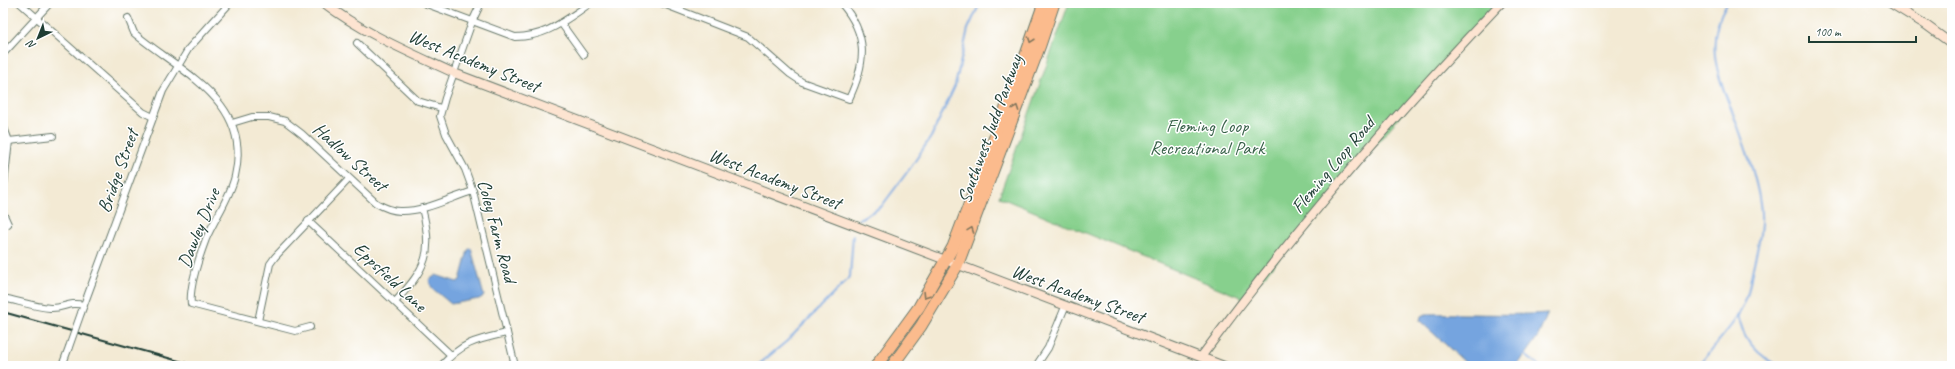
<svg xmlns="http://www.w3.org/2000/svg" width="1955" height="369" viewBox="0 0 1955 369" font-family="Caveat,sans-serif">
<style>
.green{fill:#87d08d;stroke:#538660}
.water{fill:#75a4df;stroke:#4a708a}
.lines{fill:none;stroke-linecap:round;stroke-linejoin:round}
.stream{stroke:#75a4df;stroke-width:2}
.street-casing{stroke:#697a6c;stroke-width:8}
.secondary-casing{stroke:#697a6c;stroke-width:10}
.highway-casing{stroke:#697a6c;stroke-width:13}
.street{stroke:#fff;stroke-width:6}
.secondary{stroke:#fde4d1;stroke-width:8}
.highway{stroke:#fbbb8d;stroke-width:11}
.rail{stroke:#1f3d34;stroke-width:2}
.street-bridge-casing{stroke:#697a6c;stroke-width:8;stroke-linecap:butt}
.street-bridge{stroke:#fff;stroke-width:6}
.oneway{stroke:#82765c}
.labels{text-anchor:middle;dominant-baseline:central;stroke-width:3;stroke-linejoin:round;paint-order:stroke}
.street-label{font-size:19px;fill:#1f3d34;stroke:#fff}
.park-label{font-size:19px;fill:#39624a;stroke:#fff}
</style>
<rect width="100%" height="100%" fill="#fff"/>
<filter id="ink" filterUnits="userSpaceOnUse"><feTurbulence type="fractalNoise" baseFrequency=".025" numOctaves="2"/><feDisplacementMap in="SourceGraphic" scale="8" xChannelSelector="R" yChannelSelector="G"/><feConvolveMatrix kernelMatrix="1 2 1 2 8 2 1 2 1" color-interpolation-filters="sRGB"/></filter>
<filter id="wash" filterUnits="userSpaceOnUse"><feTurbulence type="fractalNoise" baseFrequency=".012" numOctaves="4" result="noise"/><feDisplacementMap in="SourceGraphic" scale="16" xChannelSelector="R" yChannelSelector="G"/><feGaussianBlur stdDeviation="0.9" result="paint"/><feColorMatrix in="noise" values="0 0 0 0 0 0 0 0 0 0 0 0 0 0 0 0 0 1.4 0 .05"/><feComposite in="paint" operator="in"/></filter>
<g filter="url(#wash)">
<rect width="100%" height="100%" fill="#f3ead4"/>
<!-- green -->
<path class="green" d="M1069 3H1496L1245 299 999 197Z"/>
<!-- water -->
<g class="water">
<path d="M471 248 484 296 479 299 451 304 432 288 429 280 436 275 457 282 460 280 468 250Z"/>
<path d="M1548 313 1538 336 1517 366H1469L1420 321 1421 316 1425 314C1466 313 1507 316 1548 313Z"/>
</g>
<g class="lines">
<!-- stream -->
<g class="stream">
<path d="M859 219 881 207 911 167 931 137 955 86 968 29 980 3"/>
<path d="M1737 316C1741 322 1742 330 1745 336 1753 349 1765 359 1778 366"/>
<path d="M1524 354 1539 366"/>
<path d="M757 366 787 341 850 277 853 235"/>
<path d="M1699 366C1713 345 1738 323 1746 299 1749 291 1750 281 1752 272 1757 250 1764 227 1760 203 1756 177 1746 149 1737 124 1721 82 1701 46 1727 3"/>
</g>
</g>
</g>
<g filter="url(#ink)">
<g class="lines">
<!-- street casing -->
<g class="street-casing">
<g id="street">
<path d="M20 3 143 112 153 117"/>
<path d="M424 3 515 37C547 37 565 20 591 3"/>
<path d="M481 3 472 22 445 98 440 116 446 134 465 169 473 191 515 366"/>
<path d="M661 3 748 37 790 74 802 82 849 99C866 63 869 35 841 3"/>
<path d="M128 18 134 33C180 72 253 101 235 176 230 198 215 218 206 239 200 255 189 287 191 304L295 331 310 327"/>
<path d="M561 23 584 55"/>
<path d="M357 43 418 101 441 108"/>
<path d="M3 54 50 3"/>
<path d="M232 123 252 117H269L285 121 302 134 376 203C383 207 391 211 400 211 424 212 450 198 473 191"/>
<path d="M3 125 9 141 3 193"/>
<path d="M9 141 53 136"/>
<path d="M3 213 8 224"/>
<path d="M308 221 451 355"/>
<path d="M3 298C18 301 35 307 50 308 64 309 68 301 84 305"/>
<path d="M395 302C426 268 434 254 422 208"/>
<path d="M81 313 163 91 189 48 230 3"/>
<path d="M258 321 270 264 275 257 349 179"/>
<path d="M62 366 69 347"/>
<path d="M441 366C463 342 476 340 507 333"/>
<path d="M1036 366 1048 348 1065 307"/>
</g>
</g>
<!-- secondary casing -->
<g class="secondary-casing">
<g id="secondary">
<path d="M324 3C363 33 409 52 454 73L1224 366"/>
<path d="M1890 3 1926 25 1952 44"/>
<path d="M1201 357C1293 232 1394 115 1501 3"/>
</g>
</g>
<!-- highway casing -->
<g class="highway-casing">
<g id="highway">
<path d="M876 366 919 307 953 247 1022 66 1044 3"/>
<path d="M892 366 921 326 957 266 1040 45 1054 3"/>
</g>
</g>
<!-- street -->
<use href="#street" class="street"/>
<!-- secondary -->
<use href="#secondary" class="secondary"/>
<!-- highway -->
<use href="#highway" class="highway"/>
<!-- rail -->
<path class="rail" d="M3 312 197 366"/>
<!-- street-bridge casing -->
<g class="street-bridge-casing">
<path id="street-bridge" d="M69 347 81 313"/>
</g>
<!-- street-bridge -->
<use href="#street-bridge" class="street-bridge"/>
</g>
<!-- one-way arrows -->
<defs><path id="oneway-chevron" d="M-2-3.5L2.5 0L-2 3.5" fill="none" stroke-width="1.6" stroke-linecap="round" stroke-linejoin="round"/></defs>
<g class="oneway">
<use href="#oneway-chevron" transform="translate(1031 40) rotate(109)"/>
<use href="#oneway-chevron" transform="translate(1016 108) rotate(-70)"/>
<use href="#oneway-chevron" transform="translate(971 230) rotate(-70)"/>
<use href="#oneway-chevron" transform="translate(926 295) rotate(122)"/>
</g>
</g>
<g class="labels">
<!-- street labels -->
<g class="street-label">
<text transform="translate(474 61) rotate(22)">West Academy Street</text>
<text transform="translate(990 129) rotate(-70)">Southwest Judd Parkway</text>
<text transform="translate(350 157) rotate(42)">Hadlow Street</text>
<text transform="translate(1333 165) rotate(-50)">Fleming Loop Road</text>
<text transform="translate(118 171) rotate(-70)">Bridge Street</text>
<text transform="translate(775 179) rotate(21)">West Academy Street</text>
<text transform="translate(199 228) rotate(-68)">Dawley Drive</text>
<text transform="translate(497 231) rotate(75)">Coley Farm Road</text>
<text transform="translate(390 277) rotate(43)">Eppsfield Lane</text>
<text transform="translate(1078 294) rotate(20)">West Academy Street</text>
</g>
<!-- park labels -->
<g class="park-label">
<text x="1207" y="126">Fleming Loop<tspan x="1207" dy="22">Recreational Park</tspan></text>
</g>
</g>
<!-- margin -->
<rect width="1955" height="369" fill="none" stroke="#fff" stroke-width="16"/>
<!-- north arrow -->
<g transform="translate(38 38) rotate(223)" stroke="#ffffff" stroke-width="3" paint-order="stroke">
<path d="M0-3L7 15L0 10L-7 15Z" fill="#1f3d34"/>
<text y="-6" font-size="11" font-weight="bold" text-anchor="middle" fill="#1f3d34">N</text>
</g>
<!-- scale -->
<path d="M1809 36v6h107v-6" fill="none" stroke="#1f3d34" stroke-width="2"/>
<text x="1815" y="36" font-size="12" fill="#1f3d34" stroke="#ffffff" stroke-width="3" paint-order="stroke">100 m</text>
</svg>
